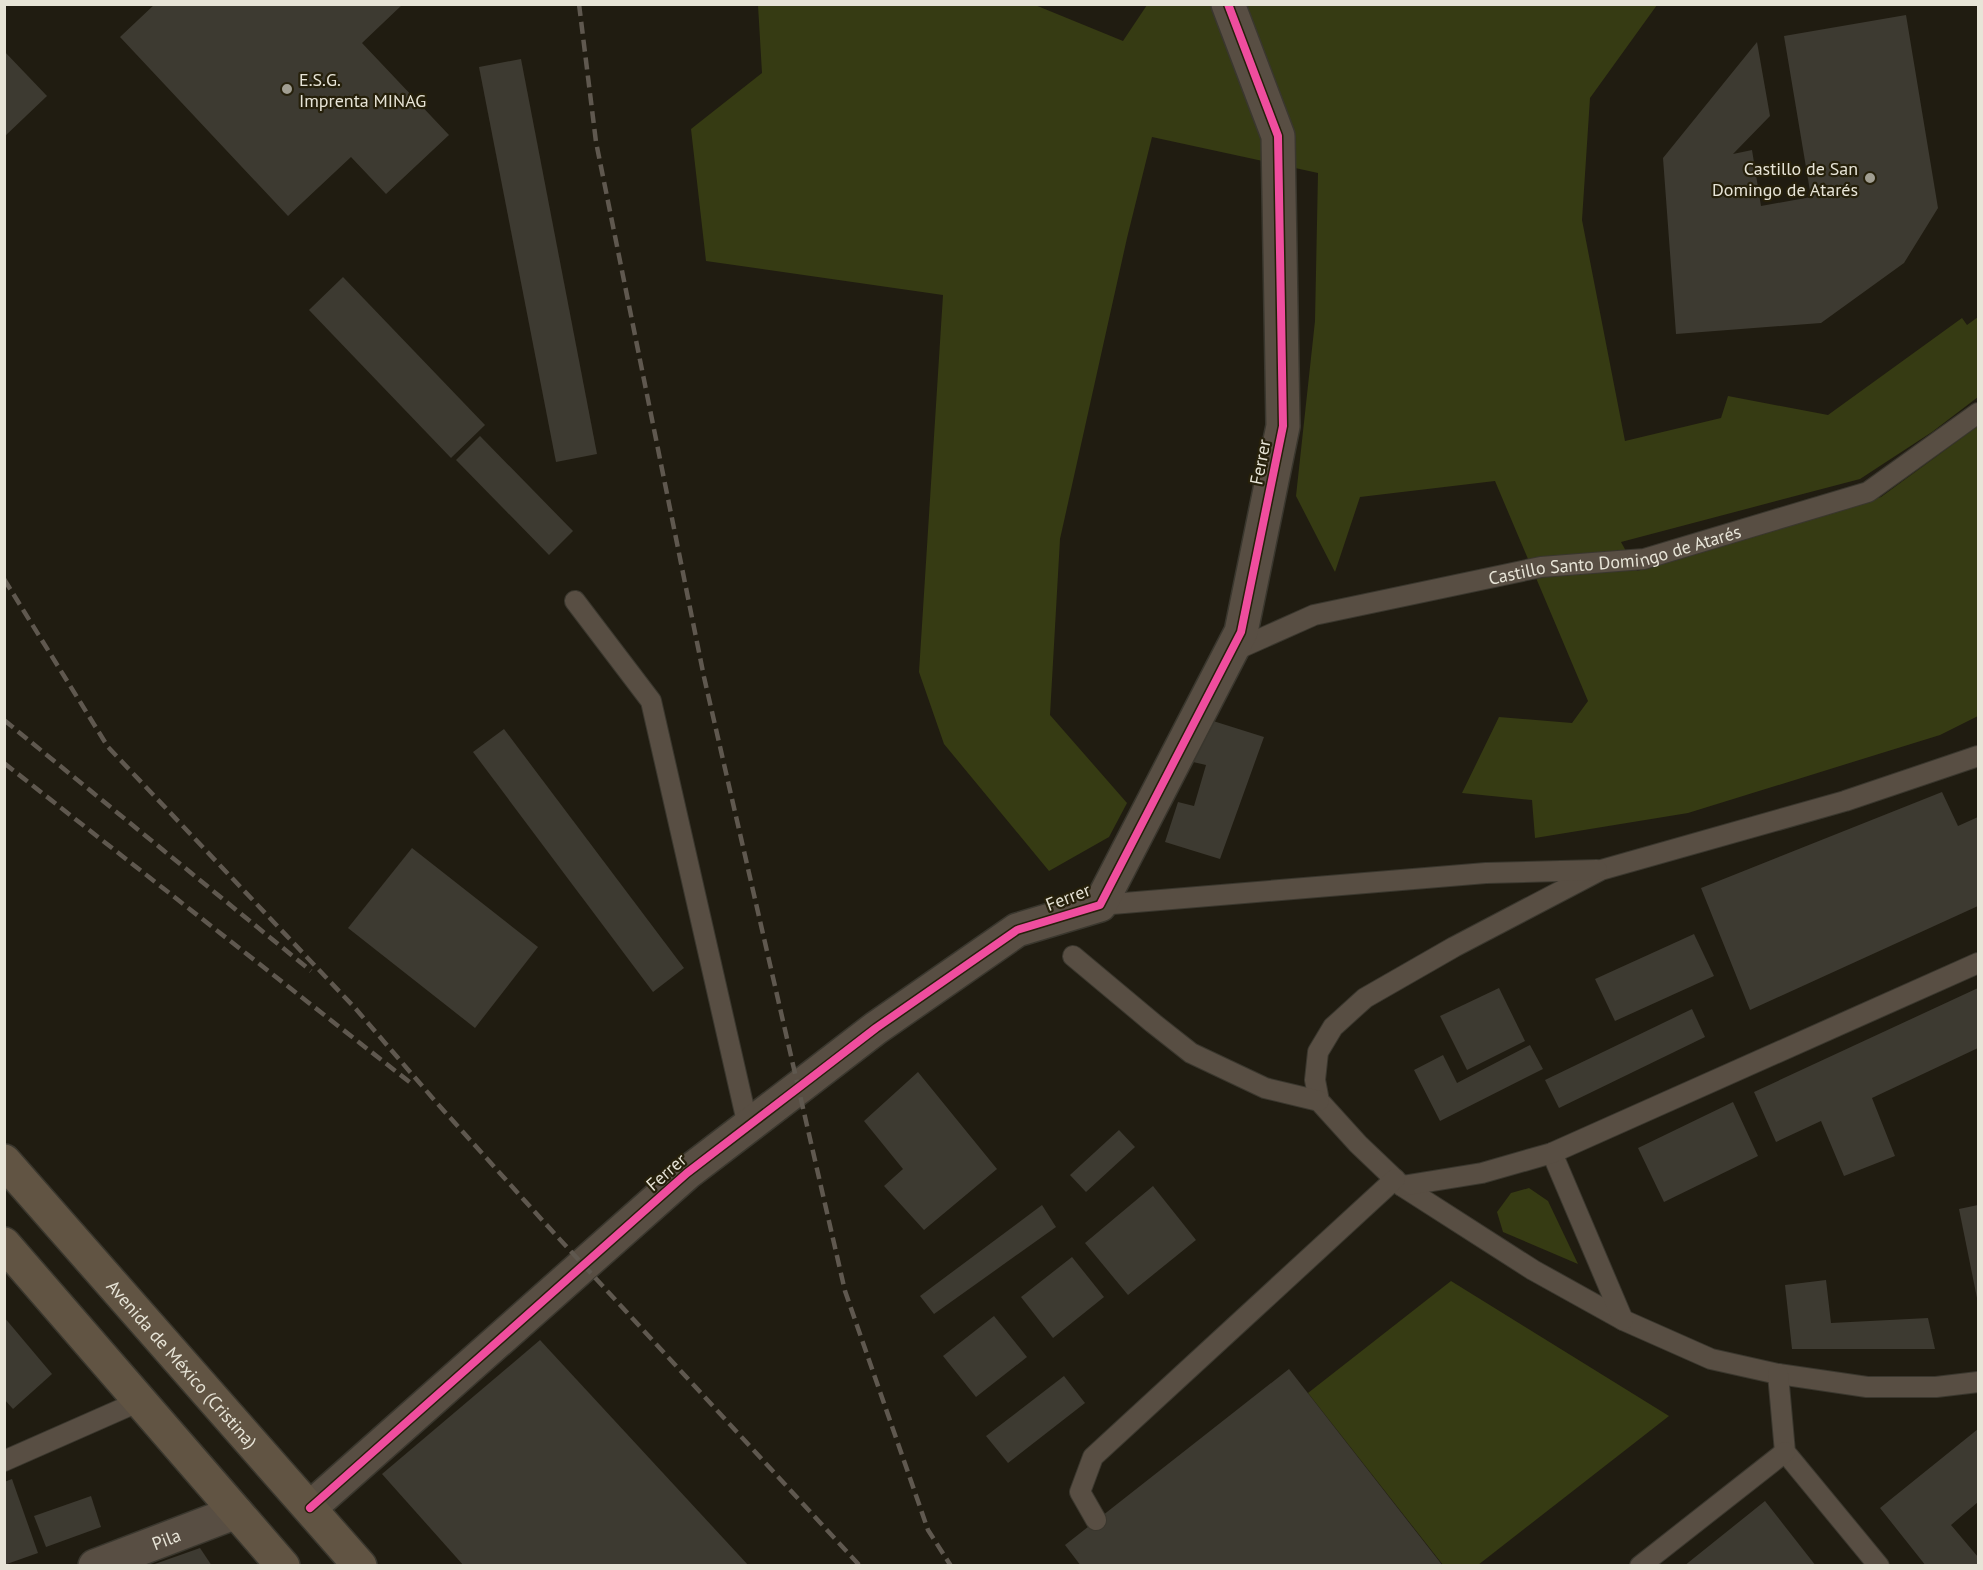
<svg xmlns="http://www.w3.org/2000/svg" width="1983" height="1570" viewBox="0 0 1983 1570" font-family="'PT Sans',sans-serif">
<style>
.green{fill:#363b13}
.building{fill:#3d3a31}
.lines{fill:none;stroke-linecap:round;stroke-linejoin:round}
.lane-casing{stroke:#3a372e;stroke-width:22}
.street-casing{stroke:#3a372e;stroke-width:36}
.primary-casing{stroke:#3a372e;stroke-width:36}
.lane{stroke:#584e43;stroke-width:20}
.street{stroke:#584e43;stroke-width:33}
.primary{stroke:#615443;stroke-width:33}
.rail{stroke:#5f584f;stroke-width:4.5;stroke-dasharray:12 6;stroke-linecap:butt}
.cycleway-casing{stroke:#26200b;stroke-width:11}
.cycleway{stroke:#ef4d9e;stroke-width:8}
.poi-dot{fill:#a19e92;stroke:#26200b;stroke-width:2}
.labels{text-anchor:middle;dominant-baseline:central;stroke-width:4.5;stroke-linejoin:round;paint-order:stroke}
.poi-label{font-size:18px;fill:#e7e4d7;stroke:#26200b;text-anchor:start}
.street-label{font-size:18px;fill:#e7e4d7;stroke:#26200b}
</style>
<rect width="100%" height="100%" fill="#201c11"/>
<!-- green -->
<g class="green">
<path d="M758 5H1035L1123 41 1147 5H1657L1590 98 1582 220 1625 441 1721 418 1728 396 1828 415 1962 318 1967 325 1978 317V397L1932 432 1860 479 1621 542 1637 571 1881 497 1978 426V716L1940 735 1688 813 1535 838 1532 800 1462 793 1499 717 1572 723 1588 701 1495 481 1360 497 1335 572 1296 496 1315 321 1318 173 1152 137 1127 238 1060 539 1050 715 1127 803 1109 837 1049 871 944 744 919 672 943 295 706 261 691 129 762 73Z"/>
<path d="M1529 1188 1548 1201 1578 1264 1503 1232 1497 1212 1511 1193Z"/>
<path d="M1451 1281 1669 1416 1478 1565H1443L1308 1393Z"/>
</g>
<!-- building -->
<g class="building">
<path d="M155 4H403L362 43 449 135 386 194 351 157 288 216 120 37Z"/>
<path d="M1906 15 1938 208 1904 263 1821 323 1676 334 1663 158 1757 42 1770 116 1733 154 1752 150 1761 206 1811 197 1784 36Z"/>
<path d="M4 51 47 96 4 137Z"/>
<path d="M521 59 597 454 556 462 479 67Z"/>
<path d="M343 277 485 425 451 458 309 310Z"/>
<path d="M480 436 573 531 549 555 456 460Z"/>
<path d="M1210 720 1264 737 1220 859 1165 842 1178 802 1194 806 1206 765 1193 762Z"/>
<path d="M504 729 684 968 653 992 473 752Z"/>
<path d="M1942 792 1958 826 1978 817V906L1750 1010 1701 888Z"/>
<path d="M412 848 538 947 475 1028 348 928Z"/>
<path d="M1694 934 1714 976 1615 1021 1595 979Z"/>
<path d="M1499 988 1525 1041 1467 1070 1440 1016Z"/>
<path d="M1978 988V1048L1872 1098 1895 1156 1844 1176 1821 1121 1776 1142 1754 1092Z"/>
<path d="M1692 1009 1705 1037 1559 1108 1545 1080Z"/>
<path d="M1530 1045 1543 1069 1440 1121 1414 1070 1443 1055 1457 1083Z"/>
<path d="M918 1072 997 1169 924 1230 884 1186 903 1169 864 1121Z"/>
<path d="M1733 1102 1758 1156 1664 1202 1638 1148Z"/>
<path d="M1119 1130 1135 1147 1086 1192 1070 1175Z"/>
<path d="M1153 1186 1196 1240 1128 1295 1085 1243Z"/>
<path d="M1042 1205 1056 1227 934 1314 920 1296Z"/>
<path d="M1978 1205V1298H1977L1959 1209Z"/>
<path d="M1072 1257 1104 1297 1053 1338 1021 1297Z"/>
<path d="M1826 1280 1831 1323 1928 1318 1935 1349H1792L1785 1285Z"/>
<path d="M994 1316 1027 1357 976 1397 943 1356Z"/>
<path d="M4 1317 52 1374 13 1409 4 1399Z"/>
<path d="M540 1340 749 1566H464L382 1474Z"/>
<path d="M1289 1369 1443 1566H1081L1065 1545Z"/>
<path d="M1064 1376 1085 1403 1008 1463 986 1436Z"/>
<path d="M1978 1429V1502L1951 1525 1978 1557V1566H1926L1880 1508Z"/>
<path d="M12 1479 38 1553 4 1565V1482Z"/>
<path d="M91 1496 101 1527 46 1547 34 1516Z"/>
<path d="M1765 1501 1816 1566H1684Z"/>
<path d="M200 1548 212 1566H152V1565Z"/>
</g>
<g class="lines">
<!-- lane casing -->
<g class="lane-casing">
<g id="lane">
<path d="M575 601 651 701 748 1126"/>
<path id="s1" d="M1231 652 1314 615 1541 567 1644 559 1868 492 1978 413"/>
<path d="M1978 756 1845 801 1601 870 1454 947 1365 998 1333 1027 1318 1052 1315 1080 1319 1101 1358 1144 1402 1186 1533 1270 1623 1320 1711 1359 1778 1374 1867 1387H1936L1978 1382"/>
<path d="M1100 905 1486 873 1597 870"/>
<path d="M1073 956 1153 1023 1191 1053 1265 1088 1319 1101"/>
<path d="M1552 1153 1623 1320"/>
<path d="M1402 1186 1482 1173 1552 1153 1978 963"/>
<path d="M1778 1374 1785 1452 1879 1566"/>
<path d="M4 1461 140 1401"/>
<path d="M1096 1520 1080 1492 1093 1457 1395 1179"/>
<path d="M1640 1566 1785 1452"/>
</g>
</g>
<!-- street casing -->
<g class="street-casing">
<g id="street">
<path d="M310 1508 687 1173 798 1088 876 1028 1017 930 1100 905 1241 632 1283 426 1278 136 1228 4"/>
<path id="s2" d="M95 1566 236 1512"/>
</g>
</g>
<!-- primary casing -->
<g class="primary-casing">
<g id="primary">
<path id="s3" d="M4 1161 360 1566"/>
<path d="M4 1244 283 1566"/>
</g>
</g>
<!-- lane -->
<use href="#lane" class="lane"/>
<!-- street -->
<use href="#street" class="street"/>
<!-- primary -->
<use href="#primary" class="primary"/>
<!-- rail -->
<g class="rail">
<path d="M579 4 596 142 704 677 845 1291 928 1530 951 1566"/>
<path d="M4 579 108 747 355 1008 436 1102 543 1221 860 1566"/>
<path d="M4 720 311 971"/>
<path d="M4 763 412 1084"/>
</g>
<!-- cycleway casing -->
<g class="cycleway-casing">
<path id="cycleway" d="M310 1508 687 1173 798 1088 876 1028 1017 930 1100 905 1241 632 1283 426 1278 136 1228 4"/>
</g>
<!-- cycleway -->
<use href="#cycleway" class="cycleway"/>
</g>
<!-- markers -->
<g class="poi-dot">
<circle cx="287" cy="89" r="6"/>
<circle cx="1870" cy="178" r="6"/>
</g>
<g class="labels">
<!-- poi labels -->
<g class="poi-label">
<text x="299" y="79">E.S.G.<tspan x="299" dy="21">Imprenta MINAG</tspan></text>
<text x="1858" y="168" text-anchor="end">Castillo de San<tspan x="1858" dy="21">Domingo de Atarés</tspan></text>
</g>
<!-- street labels -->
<g class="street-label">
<text transform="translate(1260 462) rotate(-79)">Ferrer</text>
<text stroke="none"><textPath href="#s1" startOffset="398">Castillo Santo Domingo de Atarés</textPath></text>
<text transform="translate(1068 897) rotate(-21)">Ferrer</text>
<text transform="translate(666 1172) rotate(-41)">Ferrer</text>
<text stroke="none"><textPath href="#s3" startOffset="270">Avenida de México (Cristina)</textPath></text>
<text stroke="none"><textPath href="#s2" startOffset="76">Pila</textPath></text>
</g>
</g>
<!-- border -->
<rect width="1983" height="1570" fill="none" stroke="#e7e4d7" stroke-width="12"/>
</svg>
